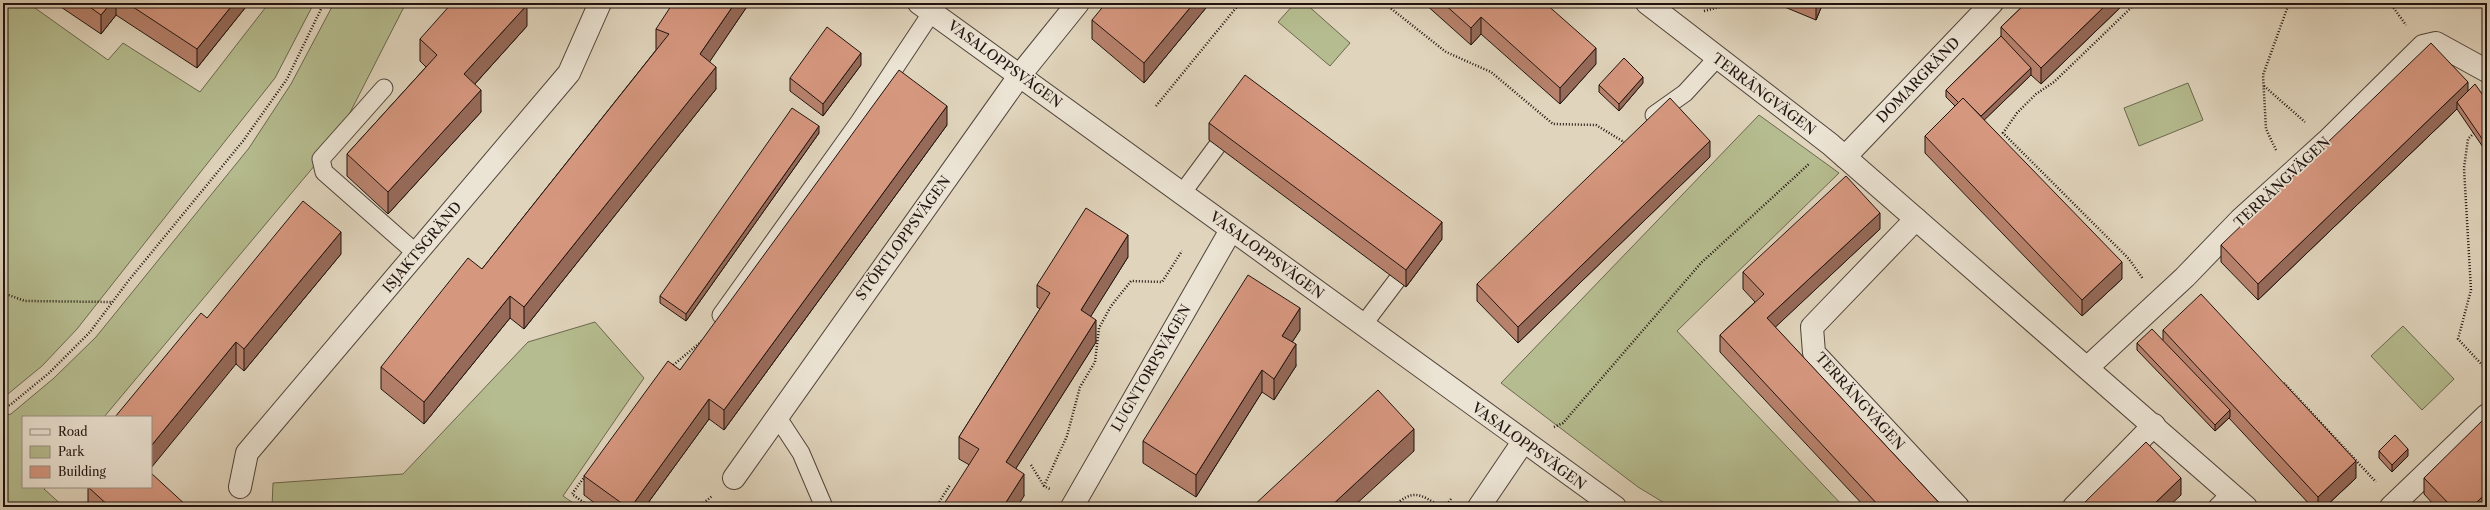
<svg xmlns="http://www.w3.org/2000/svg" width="2490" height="510" viewBox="0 0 2490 510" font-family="'Libre Caslon Text',serif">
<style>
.green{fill:#b5bc8f;stroke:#6a684f}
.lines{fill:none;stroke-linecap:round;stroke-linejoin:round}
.service-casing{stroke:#50433a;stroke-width:19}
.minor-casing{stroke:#50433a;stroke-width:24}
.path{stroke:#20130f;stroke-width:2.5;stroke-dasharray:1 2;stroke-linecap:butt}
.service{stroke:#ebe3d3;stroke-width:17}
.minor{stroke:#ebe3d3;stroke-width:22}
.wall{fill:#b8826d;stroke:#20130f}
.shaded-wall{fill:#966a59;stroke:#20130f}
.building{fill:#d6977f;stroke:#20130f}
.labels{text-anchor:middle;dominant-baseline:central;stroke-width:3.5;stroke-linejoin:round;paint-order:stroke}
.street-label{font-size:14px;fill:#20130f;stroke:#ebe3d3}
</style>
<rect width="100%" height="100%" fill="#e0d4bc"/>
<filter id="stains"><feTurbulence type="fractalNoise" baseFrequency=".005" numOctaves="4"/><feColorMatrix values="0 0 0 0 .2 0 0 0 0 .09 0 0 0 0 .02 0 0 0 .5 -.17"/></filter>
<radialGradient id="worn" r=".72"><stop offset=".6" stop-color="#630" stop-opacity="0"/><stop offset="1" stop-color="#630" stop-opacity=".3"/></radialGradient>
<!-- green -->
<g class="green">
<path d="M3 3H28L108 60 123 43 200 92 269 3H314L275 78 199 174 77 329 42 366 3 398Z"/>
<path d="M334 3H406L336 140 104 417H23V487H45L44 489 64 507H3V416L11 414 54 378 96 337 249 148 291 84Z"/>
<path d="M1295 3H1305L1350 43 1330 66 1278 22Z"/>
<path d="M2188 83 2203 120 2139 146 2124 108Z"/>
<path d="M1759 115 1839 173 1677 331 1844 507H1671L1638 487 1501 383Z"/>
<path d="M595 322 644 378 563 496 579 507H272L273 483 403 474 528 342Z"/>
<path d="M2403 326 2454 379 2422 410 2371 356Z"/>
</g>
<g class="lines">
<!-- service casing -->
<g class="service-casing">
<g id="service">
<path d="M384 88 321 159 324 172 417 254"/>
<path d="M1654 115 1685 93 1717 58"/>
<path d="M1183 192 1217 146"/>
<path d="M721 315 859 122 932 12"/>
<path d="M1363 325 1397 280"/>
<path d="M778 418 801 453 824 507"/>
<path d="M2217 507 2230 494"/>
</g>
</g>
<!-- minor casing -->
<g class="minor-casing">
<g id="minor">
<path d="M919 3 1615 507"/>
<path d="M1647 3 1830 144 2246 507"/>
<path d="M1845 157 1992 3"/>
<path d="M1916 219 1812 327 1814 353 1958 507"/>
<path d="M2088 367 2185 277 2240 220 2327 141 2423 46 2436 43 2487 71"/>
<path d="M734 478 1020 75 1078 3"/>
<path d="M240 487 247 453 569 73 600 3"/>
<path d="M1072 507 1231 230"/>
<path d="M1479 507 1523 442"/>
<path d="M2074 507 2154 425"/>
<path d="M2391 507 2487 415"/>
</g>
</g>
<!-- path -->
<g class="path">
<path d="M1384 3 1446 52 1491 72 1553 124 1596 125 1624 142 1622 144"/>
<path d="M2136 3 2054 82 2036 94 2017 113 2003 133 2129 259 2143 279"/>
<path d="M2390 3 2406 25"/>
<path d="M2288 6 2384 3"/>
<path d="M1704 11 1736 3"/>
<path d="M2264 86 2305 122"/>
<path d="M1156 106 1240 3"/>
<path d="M2474 133 2468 139 2464 168 2471 290 2458 339 2487 370"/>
<path d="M2276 150 2266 129 2263 75 2288 6 2287 3"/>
<path d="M3 293 25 301 112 302"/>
<path d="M671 367 702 341"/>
<path d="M2284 383 2376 482"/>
<path d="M3 407 10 405 49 373 90 332 129 280 243 141 287 79 324 3"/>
<path d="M1554 427 1563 423 1701 263 1810 163"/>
<path d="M1031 465 1044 486 1050 489"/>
<path d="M585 476 572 494 590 507"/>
<path d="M1044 486 1067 436 1080 387 1095 362 1099 328 1111 306 1131 281 1162 282 1182 251"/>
<path d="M699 507 712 496"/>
<path d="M936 507 950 485"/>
<path d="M1393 507C1413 489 1419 493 1441 507"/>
<path d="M1445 507 1451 499"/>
</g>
<!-- service -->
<use href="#service" class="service"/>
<!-- minor -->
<use href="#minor" class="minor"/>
</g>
<!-- wall -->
<g class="wall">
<path d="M55 3H249L197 68 116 15 101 34Z"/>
<path d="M746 3V8L709 62 716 89 524 329 510 318 424 424 381 389V367L482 269 656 50V29Z"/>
<path d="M1210 3 1144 83 1092 39V20Z"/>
<path d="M1424 3H1545L1596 64 1560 104 1481 34 1471 45Z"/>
<path d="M1775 3H1823L1816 20Z"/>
<path d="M2026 3H2125L2041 84 2031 75 1984 120 2122 279 2082 316 1925 153V136L1955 106 1946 97V90L2001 36V27Z"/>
<path d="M527 26 475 84 481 112 388 214 347 176V154L426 67 420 61V39Z"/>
<path d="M861 65 823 116 790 91V78Z"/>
<path d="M1643 83 1619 111 1599 92V85Z"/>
<path d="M2468 91 2487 101V153L2457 109 2258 300 2221 262V245Z"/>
<path d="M1209 123 1442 239 1406 287 1209 140Z"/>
<path d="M947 125 724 430 709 419 645 507H600L584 495V476L680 370Z"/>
<path d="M819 133 686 321 660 303V296Z"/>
<path d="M1710 157 1518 343 1477 301V284Z"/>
<path d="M1880 229 1775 327 1943 507H1865L1720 352V335L1755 302 1743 289V272Z"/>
<path d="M341 254 244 371 236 364 207 318Z"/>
<path d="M1128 257 1090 317 1096 342 1016 468 1024 496 959 459V437L1040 309 1037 307V285Z"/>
<path d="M1300 330 1292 342 1296 366 1274 400 1262 392 1196 497 1143 463V441Z"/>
<path d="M2163 330 2356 478 2325 507H2312L2229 418 2215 431 2137 350V343L2163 340Z"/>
<path d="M2379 451 2408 456 2392 472 2379 458Z"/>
<path d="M2424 478 2487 507H2436L2424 494Z"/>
<path d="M88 487 188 507H88Z"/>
</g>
<!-- shaded-wall -->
<g class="shaded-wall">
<path d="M111 3H116V15L101 34V15Z"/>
<path d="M234 3H249L197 68V49Z"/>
<path d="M735 3H746V8L700 76V54Z"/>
<path d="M1194 3H1210L1144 83V63Z"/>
<path d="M1816 3H1823L1816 20Z"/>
<path d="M2108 3H2125L2041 84V68Z"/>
<path d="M527 5V26L464 96V74Z"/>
<path d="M1481 17V34L1471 45V28Z"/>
<path d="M1596 48V64L1560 104V88Z"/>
<path d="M861 53V65L823 116V104Z"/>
<path d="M716 67V89L524 329V307Z"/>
<path d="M2031 68V75L1976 128V121Z"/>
<path d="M1643 77V83L1619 111V104Z"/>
<path d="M2468 82V98L2457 102V109L2258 300V284Z"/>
<path d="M481 90V112L388 214V192Z"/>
<path d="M947 106V125L724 430V410Z"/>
<path d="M819 126V133L686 321V314Z"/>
<path d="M1710 141V157L1518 343V327Z"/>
<path d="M1880 213V229L1767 335V318Z"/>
<path d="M1442 222V239L1406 287V270Z"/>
<path d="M341 232V254L244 371V349Z"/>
<path d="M1128 235V257L1081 332V310Z"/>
<path d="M2122 262V279L2082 316V300Z"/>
<path d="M510 296V318L424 424V402Z"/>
<path d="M1300 308V330L1282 358V336Z"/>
<path d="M1096 320V342L1006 484V462Z"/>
<path d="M236 342V364L151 468V446Z"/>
<path d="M1296 344V366L1274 400V379Z"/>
<path d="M1262 370V392L1196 497V475Z"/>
<path d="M709 399V419L645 507H631Z"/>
<path d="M2230 410V417L2215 431V425Z"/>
<path d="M1414 429V451L1353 507H1330Z"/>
<path d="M2408 449V456L2392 472V465Z"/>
<path d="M2356 461V478L2325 507H2318V497Z"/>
<path d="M1024 474V496L1017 507H1003Z"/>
<path d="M2181 478V495L2168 507H2151Z"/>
<path d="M2487 492V507H2472Z"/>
</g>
<!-- building -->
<g class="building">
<path d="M84 3H111L101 15Z"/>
<path d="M127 3H234L197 49Z"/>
<path d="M452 3H525L527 5 464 74 481 90 388 192 347 154 437 55 420 39Z"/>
<path d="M673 3H735L700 54 716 67 524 307 510 296 424 402 381 367 468 258 482 269 669 34 656 29Z"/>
<path d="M1106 3H1194L1144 63 1092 20Z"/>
<path d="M1443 3H1545L1596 48 1560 88 1481 17 1471 28Z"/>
<path d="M2026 3H2108L2041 68 2001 27Z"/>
<path d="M827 27 861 53 823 104 790 78Z"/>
<path d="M2001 36 2031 68 1981 116 1963 98 1959 103 1946 90Z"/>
<path d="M2431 43 2468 82 2258 284 2221 245Z"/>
<path d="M1624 58 1643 77 1619 104 1599 85Z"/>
<path d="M899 70 947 106 724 410 709 399 631 507H627L584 476 668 361 680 370Z"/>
<path d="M1245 75 1442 222 1406 270 1209 123Z"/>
<path d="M2475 84 2487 101V146L2457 102Z"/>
<path d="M1670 98 1710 141 1518 327 1477 284Z"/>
<path d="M1963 98 2122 262 2082 300 1925 136Z"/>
<path d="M792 108 819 126 686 314 660 296Z"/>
<path d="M1846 176 1880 213 1767 318 1943 507H1880L1720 335 1764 294 1743 272Z"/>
<path d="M303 201 341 232 244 349 236 342 151 446V417H115L201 313 207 318Z"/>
<path d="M1086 208 1128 235 1081 310 1096 320 1006 462 1024 474 1003 507H942L979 449 959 437 1050 293 1037 285Z"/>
<path d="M1248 275 1300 308 1282 336 1296 344 1274 379 1262 370 1196 475 1143 441Z"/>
<path d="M2201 294 2356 461 2318 497 2163 330Z"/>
<path d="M2152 329 2230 410 2215 425 2137 343Z"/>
<path d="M1378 390 1414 429 1330 507H1252Z"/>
<path d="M2487 416V492L2472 507H2452L2424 478Z"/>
<path d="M2395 435 2408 449 2392 465 2379 451Z"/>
<path d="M2146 442 2181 478 2151 507H2080Z"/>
<path d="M151 473 188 507H110L88 487H151Z"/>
</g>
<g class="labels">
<!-- street labels -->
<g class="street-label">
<text transform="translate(1005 64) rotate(36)">VASALOPPSVÄGEN</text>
<text transform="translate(1918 80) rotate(-46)">DOMARGRÄND</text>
<text transform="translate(1764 94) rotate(37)">TERRÄNGVÄGEN</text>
<text transform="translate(2282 182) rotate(-43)">TERRÄNGVÄGEN</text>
<text transform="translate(903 238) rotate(-54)">STÖRTLOPPSVÄGEN</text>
<text transform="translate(422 247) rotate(-50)">ISJAKTSGRÄND</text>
<text transform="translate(1267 255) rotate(36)">VASALOPPSVÄGEN</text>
<text transform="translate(1151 368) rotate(-60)">LUGNTORPSVÄGEN</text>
<text transform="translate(1860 401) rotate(48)">TERRÄNGVÄGEN</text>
<text transform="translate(1529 446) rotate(36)">VASALOPPSVÄGEN</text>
</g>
</g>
<!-- margin -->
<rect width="2490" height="510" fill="none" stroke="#e0d4bc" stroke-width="16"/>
<rect x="4" y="4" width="2482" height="502" fill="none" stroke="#20130f" stroke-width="2"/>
<rect x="8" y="8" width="2474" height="494" fill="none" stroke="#20130f"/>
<!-- legend -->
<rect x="22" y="416" width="130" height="72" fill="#ebe3d3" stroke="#9a9085"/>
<rect x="30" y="429" width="20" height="6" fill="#ebe3d3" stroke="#9a9085"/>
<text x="58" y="436" font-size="12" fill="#20130f">Road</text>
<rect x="30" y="446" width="20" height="12" fill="#b5bc8f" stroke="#9a9085"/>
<text x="58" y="456" font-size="12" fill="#20130f">Park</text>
<rect x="30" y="466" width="20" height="12" fill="#d6977f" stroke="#9a9085"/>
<text x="58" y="476" font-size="12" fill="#20130f">Building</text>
<rect width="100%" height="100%" filter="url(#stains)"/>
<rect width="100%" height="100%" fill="url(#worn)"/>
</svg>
